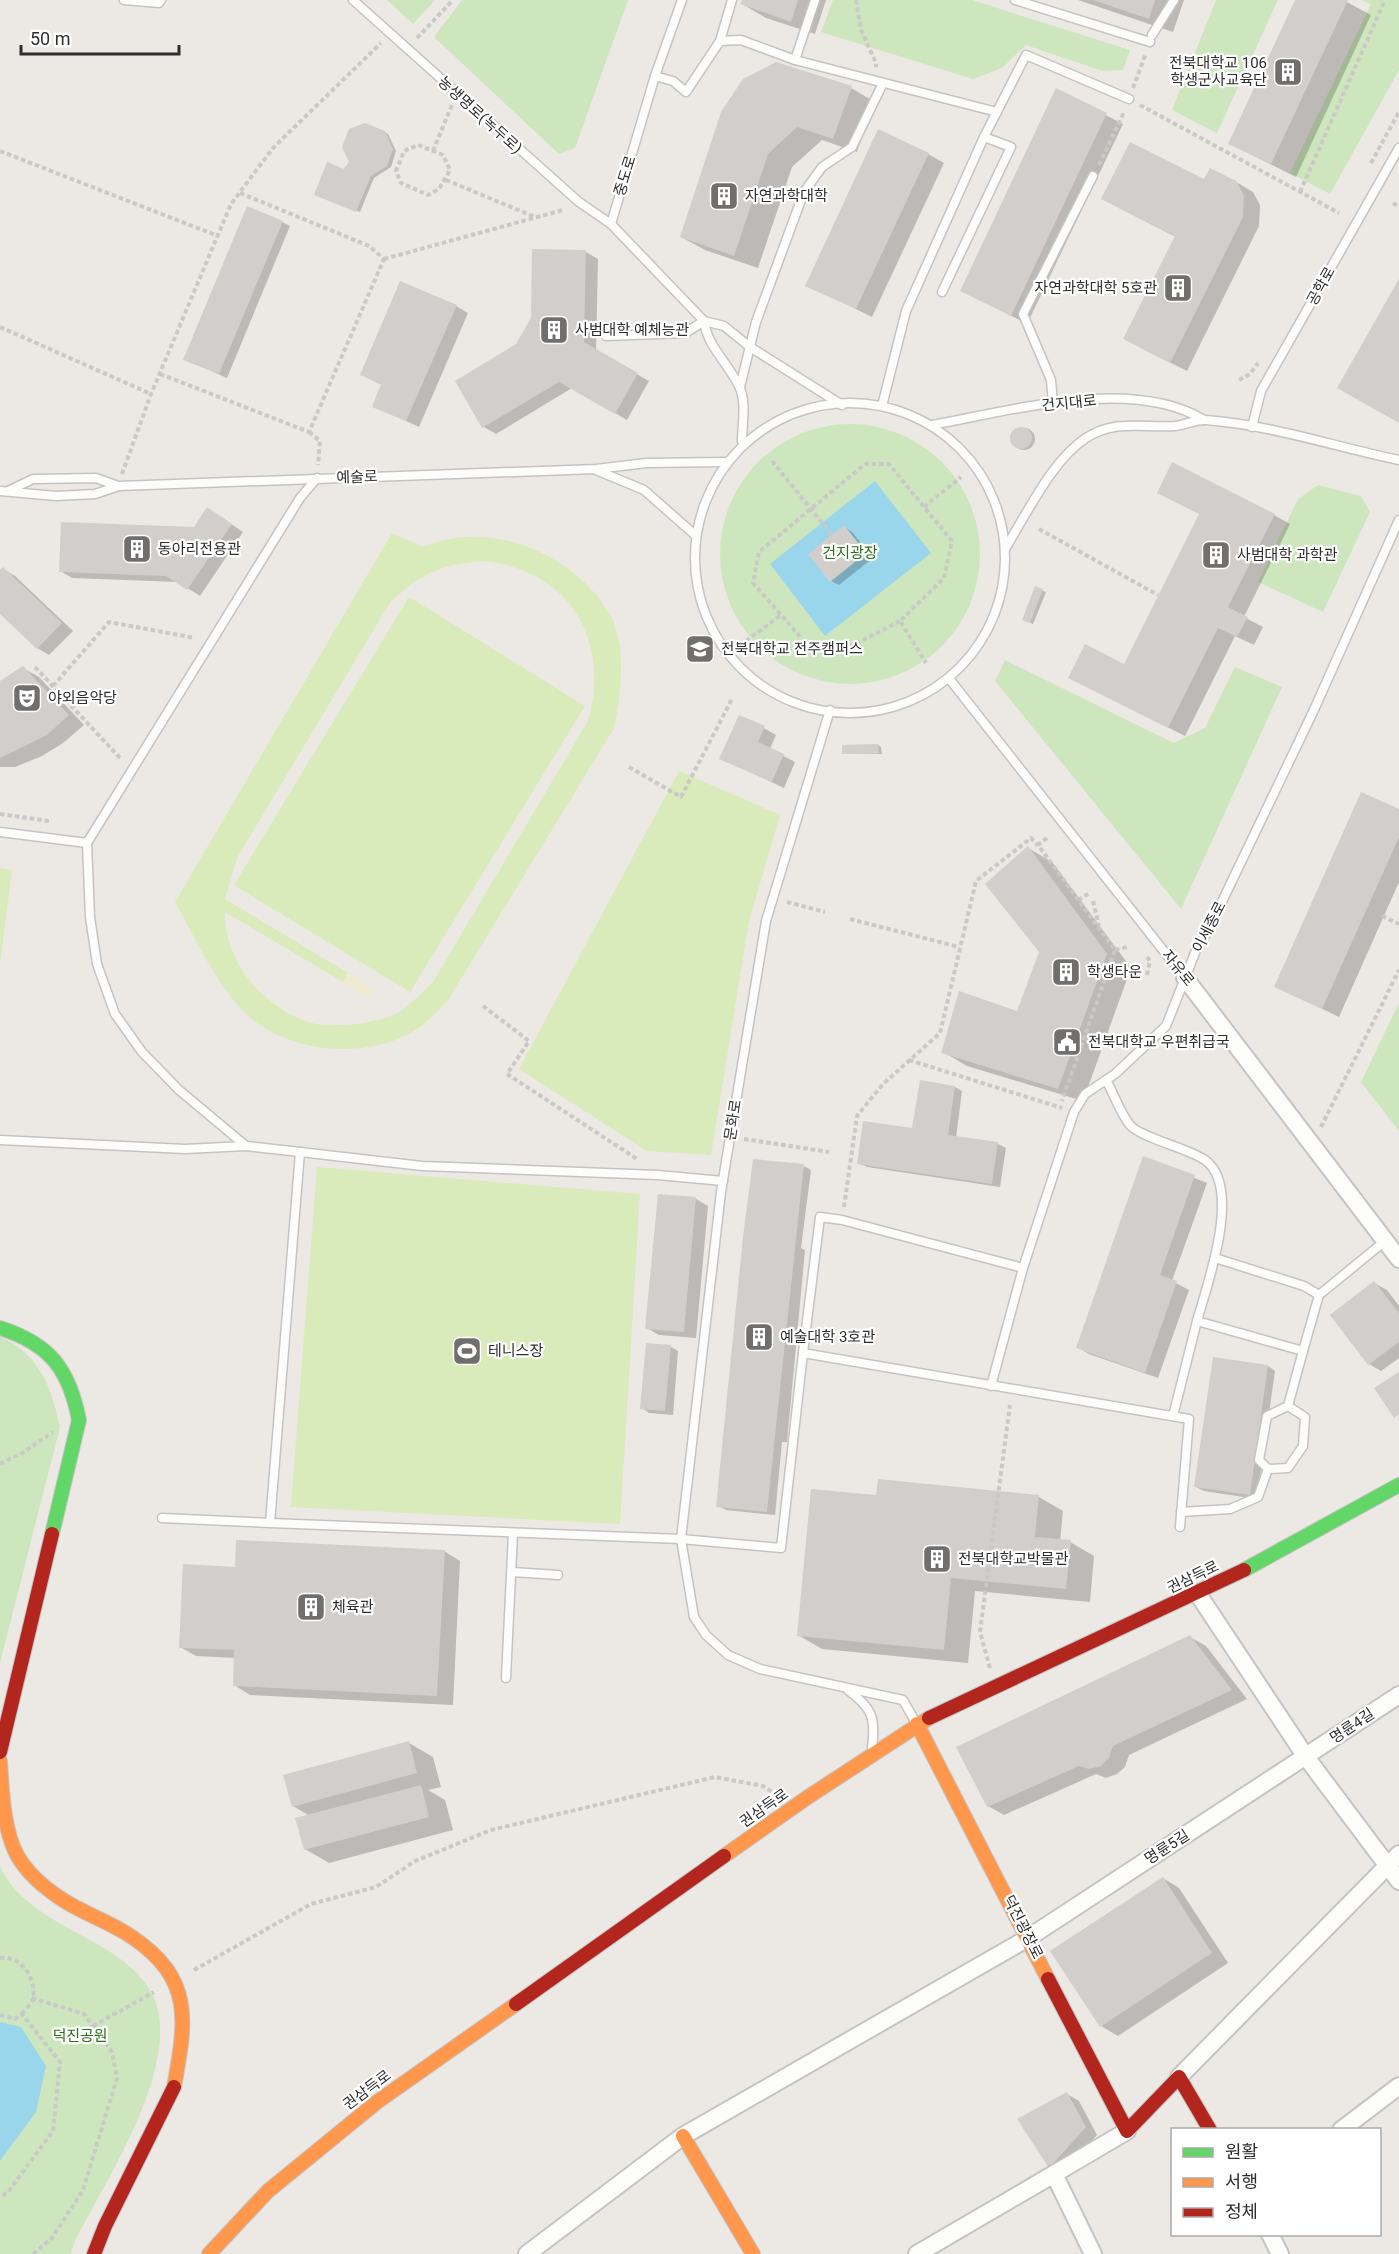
<svg xmlns="http://www.w3.org/2000/svg" width="1399" height="2254" viewBox="0 0 1399 2254" font-family="Roboto,'Noto Sans KR',sans-serif">
<style>
.green{fill:#cee6be}
.sand{fill:#f0ead3}
.pitch{fill:#d9eabb;fill-rule:evenodd}
.water{fill:#99d6ec}
.shadow{fill:#0003}
.building{fill:#d1cecb}
.lines{fill:none;stroke-linecap:round;stroke-linejoin:round}
.lane-casing{stroke:#c5c4c5;stroke-width:11}
.street-casing{stroke:#c5c4c5;stroke-width:20}
.fast-casing{stroke:#c5c4c5;stroke-width:16}
.slow-casing{stroke:#c5c4c5;stroke-width:16}
.jam-casing{stroke:#c5c4c5;stroke-width:16}
.path{stroke:#c9c9c8;stroke-width:4;stroke-dasharray:4.5 3;stroke-linecap:butt}
.lane{stroke:#fcfcfb;stroke-width:8}
.street{stroke:#fcfcfb;stroke-width:16}
.fast{stroke:#63d668;stroke-width:14}
.slow{stroke:#ff974d;stroke-width:14}
.jam{stroke:#b3261e;stroke-width:14}
.labels{text-anchor:middle;dominant-baseline:central;stroke-width:4.5;stroke-linejoin:round;paint-order:stroke}
.poi-label{font-size:15px;fill:#2e2e2e;stroke:#fff;text-anchor:start}
.street-label{font-size:15px;fill:#2e2e2e;stroke:#fff}
.park-label{font-size:15px;fill:#2c6e1b;stroke:#fff}
</style>
<rect width="100%" height="100%" fill="#ece8e4"/>
<!-- green -->
<g class="green">
<path d="M387 0H435L413 24Z"/>
<path d="M462 0H628L575 148 559 154 434 37Z"/>
<path d="M833 0H972L1130 50 1123 70 1102 71 1026 45 1002 68 973 79 821 32Z"/>
<path d="M1216 0H1278L1217 133 1172 110Z"/>
<path d="M1361 0H1399V70L1330 194 1290 173 1371 4Z"/>
<circle cx="850" cy="554" r="130"/>
<path d="M1318 485 1361 496 1370 512 1323 612 1258 582 1298 499Z"/>
<path d="M1005 660 1174 743 1205 728 1235 667 1282 687 1181 909 995 681Z"/>
<path d="M1399 1003V1131L1361 1082Z"/>
<path d="M0 1337C40 1354 51 1387 60 1427L0 1663Z"/>
<path d="M0 1866C16 1902 54 1920 86 1938 114 1953 147 1973 157 2006 176 2075 105 2182 74 2243L71 2254H0Z"/>
</g>
<!-- sand -->
<path class="sand" d="M348 973 375 990 370 999 343 982Z"/>
<!-- pitch -->
<g class="pitch">
<path d="M392 533 423 547C488 518 575 553 610 615 627 644 621 696 614 728L448 1000C440 1008 433 1016 425 1023 376 1063 286 1055 243 1011 214 980 196 939 175 902ZM482 561C568 568 612 640 588 721L433 982C421 993 408 1008 394 1015 373 1024 329 1029 308 1022 262 1005 224 962 225 912L343 982 348 973 225 899 237 858 389 604C418 574 442 564 482 561Z"/>
<path d="M409 597 585 706 410 992 234 885Z"/>
<path d="M679 771 780 815 749 921 711 1155 647 1151 519 1069Z"/>
<path d="M0 868 12 870 0 964Z"/>
<path d="M317 1167 640 1194 620 1524 291 1507Z"/>
</g>
<!-- water -->
<g class="water">
<path d="M875 481 931 553 825 636 770 564Z"/>
<path d="M0 2022 21 2027 46 2066 36 2112 0 2161Z"/>
</g>
<!-- shadow -->
<g class="shadow">
<path d="M743 0H826L815 34 766 18 742 4Z"/>
<path d="M1078 0H1184L1173 32Z"/>
<path d="M1296 0H1343L1371 15 1296 177 1230 144Z"/>
<path d="M851 88 875 102 857 152 822 140 792 167 758 268 705 250 681 237 723 113Z"/>
<path d="M1057 90 1123 124 1027 324 962 290Z"/>
<path d="M384 132 388 134 396 151 391 167 374 178 360 212 319 196 350 162Z"/>
<path d="M928 154 944 163 872 317 807 285Z"/>
<path d="M1205 182H1236L1253 192 1260 205 1259 226 1187 371 1141 348 1176 237 1119 208Z"/>
<path d="M282 222 290 226 227 378 193 363Z"/>
<path d="M586 252 598 259 596 351 649 381 627 420 572 388 496 434 484 427 517 346Z"/>
<path d="M456 306 468 313 419 427 374 406 382 385 362 375Z"/>
<circle cx="1024" cy="439" r="11"/>
<path d="M1274 515 1290 524 1244 617 1263 627 1254 645 1235 636 1185 736 1070 678 1125 666Z"/>
<path d="M219 516 243 532 200 596 178 582 72 578 60 571 194 528Z"/>
<path d="M844 527 852 532 873 558 839 585 831 581Z"/>
<path d="M3 569 15 576 73 631 49 655 37 648 0 612V572Z"/>
<path d="M1036 588 1046 592 1033 624 1027 621Z"/>
<path d="M23 668 39 677 84 725 63 743 42 756 15 767H0V682Z"/>
<path d="M764 728 776 735 770 749 795 762 784 788 721 758Z"/>
<path d="M878 745 881 747 882 754 844 753Z"/>
<path d="M1399 811V882L1339 1017 1275 986Z"/>
<path d="M1028 848 1052 862 1131 968 1083 1101 967 1066 943 1052 1018 1013 1040 951Z"/>
<path d="M955 1087 962 1091 956 1138 998 1144 1006 1148 1000 1187 867 1167 859 1163 914 1130Z"/>
<path d="M1144 1158 1207 1183 1172 1281 1189 1290 1158 1378 1089 1354 1077 1347Z"/>
<path d="M804 1166 811 1170 801 1248 805 1250 787 1442H782L775 1515 726 1510 718 1506Z"/>
<path d="M660 1195 696 1199 708 1206 696 1338 659 1335 647 1328Z"/>
<path d="M1374 1283 1387 1290 1399 1306V1358L1381 1371 1369 1364 1332 1315Z"/>
<path d="M671 1347 678 1351 673 1415 649 1413 642 1408Z"/>
<path d="M1268 1366 1275 1371 1257 1499 1204 1491 1196 1487Z"/>
<path d="M879 1481 1039 1497 1063 1511 1060 1541 1070 1542 1094 1556 1090 1602 975 1591 968 1663 822 1649 798 1635 877 1497Z"/>
<path d="M444 1551 460 1561 453 1705 250 1695 234 1685 236 1658 196 1656 180 1647 236 1568Z"/>
<path d="M1190 1637 1206 1646 1247 1699 1129 1755 1125 1767 1117 1774 1106 1778 1096 1774 1004 1815 988 1806Z"/>
<path d="M409 1743 433 1757 441 1787 428 1790 445 1800 453 1830 329 1863 305 1849 310 1816 293 1806Z"/>
<path d="M1163 1878 1179 1888 1228 1963 1118 2036 1101 2026 1052 1951Z"/>
<path d="M1067 2094 1079 2101 1097 2135 1062 2174 1050 2167Z"/>
</g>
<!-- building -->
<g class="building">
<path d="M742 0H798L791 22 740 4Z"/>
<path d="M1093 0H1155L1149 19Z"/>
<path d="M1295 0H1348L1271 164 1228 144Z"/>
<path d="M776 62 852 86 833 139 797 127 768 154 734 256 680 237 721 112 743 79Z"/>
<path d="M1056 88 1107 113 1011 316 960 291Z"/>
<path d="M365 123 385 131 393 149 387 166 371 176 356 212 314 195 327 162 344 169 349 162 342 147 349 129Z"/>
<path d="M878 129 929 153 856 309 805 286Z"/>
<path d="M1130 142 1204 179 1210 168 1236 181 1244 195 1243 217 1170 363 1123 339 1175 236 1101 199Z"/>
<path d="M247 206 283 221 219 374 183 360Z"/>
<path d="M532 249 586 250 584 342 638 373 615 414 559 382 482 428 455 381 516 344 531 318Z"/>
<path d="M1399 279V423L1337 388Z"/>
<path d="M400 281 457 305 406 421 372 407 381 384 360 375Z"/>
<circle cx="1021" cy="438" r="11"/>
<path d="M1172 462 1275 514 1228 607 1248 617 1237 637 1218 628 1168 728 1068 678 1085 644 1124 664 1199 514 1157 493Z"/>
<path d="M207 507 232 524 187 590 166 576 59 572 61 522 194 527Z"/>
<path d="M844 525 866 553 830 582 808 554Z"/>
<path d="M3 567 62 623 37 649 0 614V570Z"/>
<path d="M1035 586 1043 589 1030 623 1022 620Z"/>
<path d="M23 666 69 715 47 735 0 758V681Z"/>
<path d="M739 715 765 726 758 742 784 754 772 782 719 759Z"/>
<path d="M878 744 879 753 842 754V745Z"/>
<path d="M1361 792 1399 809V837L1322 1009 1274 987Z"/>
<path d="M1028 846 1107 954 1058 1089 941 1053 959 991 1017 1011 1039 952 985 884Z"/>
<path d="M920 1080 955 1086 948 1135 998 1142 992 1184 857 1164 863 1121 912 1128Z"/>
<path d="M1143 1156 1195 1175 1160 1275 1177 1281 1145 1373 1076 1348Z"/>
<path d="M753 1159 804 1164 767 1512 716 1507 743 1237Z"/>
<path d="M658 1194 696 1197 684 1332 645 1329Z"/>
<path d="M1374 1281 1399 1313V1342L1368 1365 1330 1315Z"/>
<path d="M646 1343 671 1345 665 1411 640 1409Z"/>
<path d="M1213 1357 1268 1365 1250 1495 1194 1487Z"/>
<path d="M1399 1372V1414L1394 1418 1374 1388Z"/>
<path d="M878 1479 1039 1495 1035 1537 1071 1540 1066 1589 951 1578 944 1650 797 1636 811 1489 876 1495Z"/>
<path d="M236 1540 445 1550 437 1696 233 1686 234 1650 179 1648 183 1564 235 1567Z"/>
<path d="M1190 1635 1232 1690 1113 1746 1109 1758 1101 1766 1089 1769 1079 1766 987 1807 956 1747Z"/>
<path d="M409 1741 417 1773 292 1807 283 1775Z"/>
<path d="M421 1785 429 1817 304 1850 295 1818Z"/>
<path d="M1163 1877 1212 1953 1100 2027 1050 1951Z"/>
<path d="M1067 2092 1086 2127 1049 2168 1017 2119Z"/>
</g>
<g class="lines">
<!-- lane casing -->
<g class="lane-casing">
<g id="lane">
<path d="M124 0 159 3 161 0"/>
<path d="M353 0 579 202 611 224 704 321 724 326 750 347 842 405"/>
<path d="M1015 0 1150 42"/>
<path d="M1152 35 1174 0"/>
<path d="M720 41 732 0"/>
<path d="M795 60 815 0"/>
<path d="M655 76 673 81 686 92 720 41 741 40 795 60 997 112"/>
<path d="M611 224 655 76 682 0"/>
<path d="M942 292 1011 147 984 137"/>
<path d="M704 321C707 346 728 363 739 386 747 402 742 424 742 441"/>
<path d="M606 336 685 333 704 321"/>
<path d="M740 387 756 322 804 192 822 167 852 147 883 83"/>
<path d="M1053 403 1051 380 1023 314 1093 176"/>
<circle cx="850" cy="558" r="155"/>
<path d="M882 406 906 311 984 137 1026 55 1129 99"/>
<path d="M932 425C1010 411 1132 376 1204 420"/>
<path d="M1252 427 1261 391 1399 148"/>
<path d="M596 470 644 490 695 535"/>
<path d="M317 478 300 498 87 843 90 917 97 964 115 1014 142 1052 179 1090 246 1146 300 1152 270 1523 681 1539 781 1548 803 1353 1189 1419 1180 1527"/>
<path d="M0 491 56 496 95 494 119 486 596 469 646 463 724 462"/>
<path d="M8 491 33 479 96 478 118 486"/>
<path d="M1005 549C1026 515 1052 460 1086 438 1115 419 1144 428 1175 426 1185 425 1196 419 1206 420 1271 425 1336 447 1399 460"/>
<path d="M951 681 1185 978"/>
<path d="M830 710 766 921 721 1192 681 1539 694 1617 706 1635 728 1655 760 1669 903 1700 916 1723"/>
<path d="M0 832 87 843"/>
<path d="M1106 1080C1114 1094 1120 1113 1130 1125 1141 1138 1188 1148 1205 1160 1243 1187 1207 1285 1197 1321L1303 1351 1319 1295 1385 1241"/>
<path d="M0 1140 185 1149 246 1146"/>
<path d="M300 1152 422 1166 658 1175 723 1181"/>
<path d="M1215 1258 1304 1286 1319 1295"/>
<path d="M803 1353 820 1217 842 1220 1023 1268"/>
<path d="M991 1386 1023 1268 1074 1112 1085 1094 1115 1074 1166 1026 1197 948 1207 933 1313 712 1399 520"/>
<path d="M1173 1416 1197 1321"/>
<path d="M1268 1469 1288 1468 1303 1446 1305 1417 1288 1406"/>
<path d="M1181 1512 1230 1509 1258 1497 1268 1469 1259 1460 1267 1416 1288 1406 1303 1351"/>
<path d="M162 1518 270 1523"/>
<path d="M512 1572 558 1575"/>
<path d="M506 1678 513 1533"/>
<path d="M848 1690C872 1708 876 1717 872 1748"/>
</g>
</g>
<!-- street casing -->
<g class="street-casing">
<g id="street">
<path d="M1185 978 1399 1259"/>
<path d="M1198 1594 1306 1757 1399 1881"/>
<path d="M1179 2077 1399 1854"/>
<path d="M1341 2130 1399 2086"/>
<path d="M1270 2234 1280 2254"/>
<path d="M527 2254 683 2136 1028 1938 1399 1695"/>
<path d="M917 2254 1054 2174"/>
<path d="M1093 2254 1054 2174 1127 2131"/>
</g>
</g>
<!-- fast casing -->
<g class="fast-casing">
<g id="fast">
<path d="M0 1328C50 1344 69 1369 79 1420L52 1534"/>
<path d="M1244 1570 1399 1485"/>
</g>
</g>
<!-- slow casing -->
<g class="slow-casing">
<g id="slow">
<path d="M917 1724 1048 1979"/>
<path d="M0 1761C2 1790 3 1829 17 1855 27 1873 46 1889 63 1900 85 1914 110 1922 132 1937 194 1979 186 2021 174 2087"/>
<path d="M724 1856 808 1797 929 1718"/>
<path d="M683 2136 753 2254"/>
<path d="M209 2254 268 2191 377 2102 516 2004"/>
</g>
</g>
<!-- jam casing -->
<g class="jam-casing">
<g id="jam">
<path d="M929 1718 1244 1570"/>
<path d="M0 1752 52 1534"/>
<path d="M1048 1979 1127 2131 1179 2077 1210 2130"/>
<path d="M516 2004 724 1856"/>
<path d="M94 2254 105 2226 174 2087"/>
</g>
</g>
<!-- path -->
<g class="path">
<path d="M856 0 861 30 876 63V67"/>
<path d="M417 38 453 0"/>
<path d="M1133 88 1146 53"/>
<path d="M1140 105 1339 213"/>
<path d="M418 145 443 155 450 170 439 189 428 195 401 183 396 171 404 151Z"/>
<path d="M0 151 218 236"/>
<path d="M433 151 452 105"/>
<path d="M1371 163 1399 112"/>
<path d="M1099 165 1124 112"/>
<path d="M446 180 535 217"/>
<path d="M1300 192 1385 0"/>
<path d="M240 193 369 246 384 259"/>
<path d="M1393 203 1399 207"/>
<path d="M384 259 563 210"/>
<path d="M0 327 151 394"/>
<path d="M160 374 309 432 384 259"/>
<path d="M1239 380 1250 374 1258 363"/>
<path d="M309 432 320 441 318 465"/>
<path d="M772 461 832 535"/>
<path d="M122 474 151 394 231 204 273 148 381 43"/>
<path d="M924 507 961 477"/>
<path d="M1039 529 1158 595"/>
<path d="M900 621 844 650 811 649 753 583 759 552 865 464H889L952 541 944 578 900 621 926 663"/>
<path d="M746 641 781 615"/>
<path d="M35 667 120 758"/>
<path d="M53 686 109 622 195 638"/>
<path d="M629 767 681 797 732 699"/>
<path d="M0 814 49 821"/>
<path d="M1047 838 1038 845 1115 950 1062 1101"/>
<path d="M1078 900 1088 894"/>
<path d="M1093 901 1099 926"/>
<path d="M787 902 825 912"/>
<path d="M1382 916 1399 924"/>
<path d="M850 919 959 947"/>
<path d="M1115 950 1127 947"/>
<path d="M1147 975 1150 961 1147 957"/>
<path d="M483 1006 529 1041 507 1074 637 1159"/>
<path d="M909 1060 1062 1108"/>
<path d="M1321 1127 1399 970"/>
<path d="M744 1139 829 1152"/>
<path d="M844 1207 857 1116 883 1084 940 1033 976 881 1031 838 1038 845"/>
<path d="M0 1464 22 1453 53 1432"/>
<path d="M990 1668 980 1632 1010 1405"/>
<path d="M0 1958C22 1955 37 1980 33 1999 32 2004 25 2009 22 2014"/>
<path d="M194 1970 311 1904 376 1887 415 1861 491 1830 715 1777 763 1786 776 1794"/>
<path d="M32 1998 84 2014 112 2052 117 2078 83 2190 52 2238 33 2254"/>
<path d="M0 2015 15 2019 22 2014 60 2062 53 2131 8 2192 0 2197"/>
<path d="M93 2026 154 1992"/>
</g>
<!-- lane -->
<use href="#lane" class="lane"/>
<!-- street -->
<use href="#street" class="street"/>
<!-- fast -->
<use href="#fast" class="fast"/>
<!-- slow -->
<use href="#slow" class="slow"/>
<!-- jam -->
<use href="#jam" class="jam"/>
</g>
<!-- icons -->
<defs>
<g id="building-square" transform="scale(1.5)"><rect x="-9" y="-9" width="18" height="18" rx="4" fill="#706f6e" stroke="#fff"/><path d="M-4-6H4V6H1V3H-1V6H-4ZM-2.5-4.3h1.7v1.8h-1.7ZM.8-4.3h1.7v1.8H.8ZM-2.5-1h1.7V.8h-1.7ZM.8-1h1.7V.8H.8Z" fill="#fff"/></g>
<g id="university-square" transform="scale(1.5)"><rect x="-9" y="-9" width="18" height="18" rx="4" fill="#706f6e" stroke="#fff"/><path d="M0-5L7-2L0 1L-7-2ZM-4 1L0 2.5L4 1V4Q0 6-4 4Z" fill="#fff"/></g>
<g id="theatre-square" transform="scale(1.5)"><rect x="-9" y="-9" width="18" height="18" rx="4" fill="#706f6e" stroke="#fff"/><path d="M-5-5.5Q0-4 5-5.5V0Q5 5 0 6Q-5 5-5 0ZM-3.3-2.5H-1v1.5H-3.3ZM1-2.5H3.3v1.5H1ZM-2.8 1Q0 5.5 2.8 1Z" fill="#fff"/></g>
<g id="civic-square" transform="scale(1.5)"><rect x="-9" y="-9" width="18" height="18" rx="4" fill="#706f6e" stroke="#fff"/><path d="M-.6-6.5H3V-4.5H.6V-3L4-1V1h2V6H-6V1h2V-1L-.6-3ZM-1.2 2.5V6h2.4V2.5Z" fill="#fff"/></g>
<g id="stadium-square" transform="scale(1.5)"><rect x="-9" y="-9" width="18" height="18" rx="4" fill="#706f6e" stroke="#fff"/><path d="M0-5a6.5 5 0 1 0 0 10a6.5 5 0 1 0 0-10ZM-3.5-1.8h7v3.6h-7Z" fill="#fff"/></g>
</defs>
<g fill-rule="evenodd">
<use href="#building-square" x="1288" y="72"/>
<use href="#building-square" x="724" y="196"/>
<use href="#building-square" x="1178" y="288"/>
<use href="#building-square" x="554" y="330"/>
<use href="#building-square" x="137" y="549"/>
<use href="#building-square" x="1216" y="555"/>
<use href="#university-square" x="700" y="649"/>
<use href="#theatre-square" x="27" y="698"/>
<use href="#building-square" x="1066" y="972"/>
<use href="#civic-square" x="1067" y="1042"/>
<use href="#building-square" x="759" y="1337"/>
<use href="#stadium-square" x="467" y="1351"/>
<use href="#building-square" x="937" y="1559"/>
<use href="#building-square" x="311" y="1607"/>
</g>
<g class="labels">
<!-- poi labels -->
<g class="poi-label">
<text x="1267" y="63" text-anchor="end">전북대학교 106<tspan x="1267" dy="17">학생군사교육단</tspan></text>
<text x="745" y="196">자연과학대학</text>
<text x="1157" y="288" text-anchor="end">자연과학대학 5호관</text>
<text x="575" y="330">사범대학 예체능관</text>
<text x="158" y="549">동아리전용관</text>
<text x="1237" y="555">사범대학 과학관</text>
<text x="721" y="649">전북대학교 전주캠퍼스</text>
<text x="48" y="698">야외음악당</text>
<text x="1087" y="972">학생타운</text>
<text x="1088" y="1042">전북대학교 우편취급국</text>
<text x="780" y="1337">예술대학 3호관</text>
<text x="488" y="1351">테니스장</text>
<text x="958" y="1559">전북대학교박물관</text>
<text x="332" y="1607">체육관</text>
</g>
<!-- street labels -->
<g class="street-label">
<text transform="translate(480 115) rotate(42)">농생명로(녹두로)</text>
<text transform="translate(625 176) rotate(-73)">중도로</text>
<text transform="translate(1321 286) rotate(-61)">공학로</text>
<text transform="translate(1069 403) rotate(-6)">건지대로</text>
<text transform="translate(357 477) rotate(-2)">예술로</text>
<text transform="translate(1209 927) rotate(-63)">이세종로</text>
<text transform="translate(1178 968) rotate(51)">자유로</text>
<text transform="translate(733 1120) rotate(-81)">문화로</text>
<text transform="translate(1193 1577) rotate(-26)">권삼득로</text>
<text transform="translate(1352 1726) rotate(-34)">명륜4길</text>
<text transform="translate(764 1808) rotate(-35)">권삼득로</text>
<text transform="translate(1167 1847) rotate(-33)">명륜5길</text>
<text transform="translate(1023 1927) rotate(63)">덕진광장로</text>
<text transform="translate(367 2090) rotate(-37)">권삼득로</text>
</g>
<!-- park labels -->
<g class="park-label">
<text x="850" y="553">건지광장</text>
<text x="80" y="2036">덕진공원</text>
</g>
</g>
<!-- legend -->
<rect x="1171" y="2128" width="210" height="108" fill="#ffffff" stroke="#ababab" stroke-width="1.5"/>
<rect x="1183" y="2148" width="30" height="9" fill="#63d668" stroke="#ababab" stroke-width="1.5"/>
<text x="1225" y="2158" font-size="18" fill="#2e2e2e">원활</text>
<rect x="1183" y="2178" width="30" height="9" fill="#ff974d" stroke="#ababab" stroke-width="1.5"/>
<text x="1225" y="2188" font-size="18" fill="#2e2e2e">서행</text>
<rect x="1183" y="2208" width="30" height="9" fill="#b3261e" stroke="#ababab" stroke-width="1.5"/>
<text x="1225" y="2218" font-size="18" fill="#2e2e2e">정체</text>
<!-- scale -->
<path d="M21 45v9h158v-9" fill="none" stroke="#2e2e2e" stroke-width="3"/>
<text x="30" y="45" font-size="18" fill="#2e2e2e" stroke="#ffffff" stroke-width="4.5" paint-order="stroke">50 m</text>
</svg>
